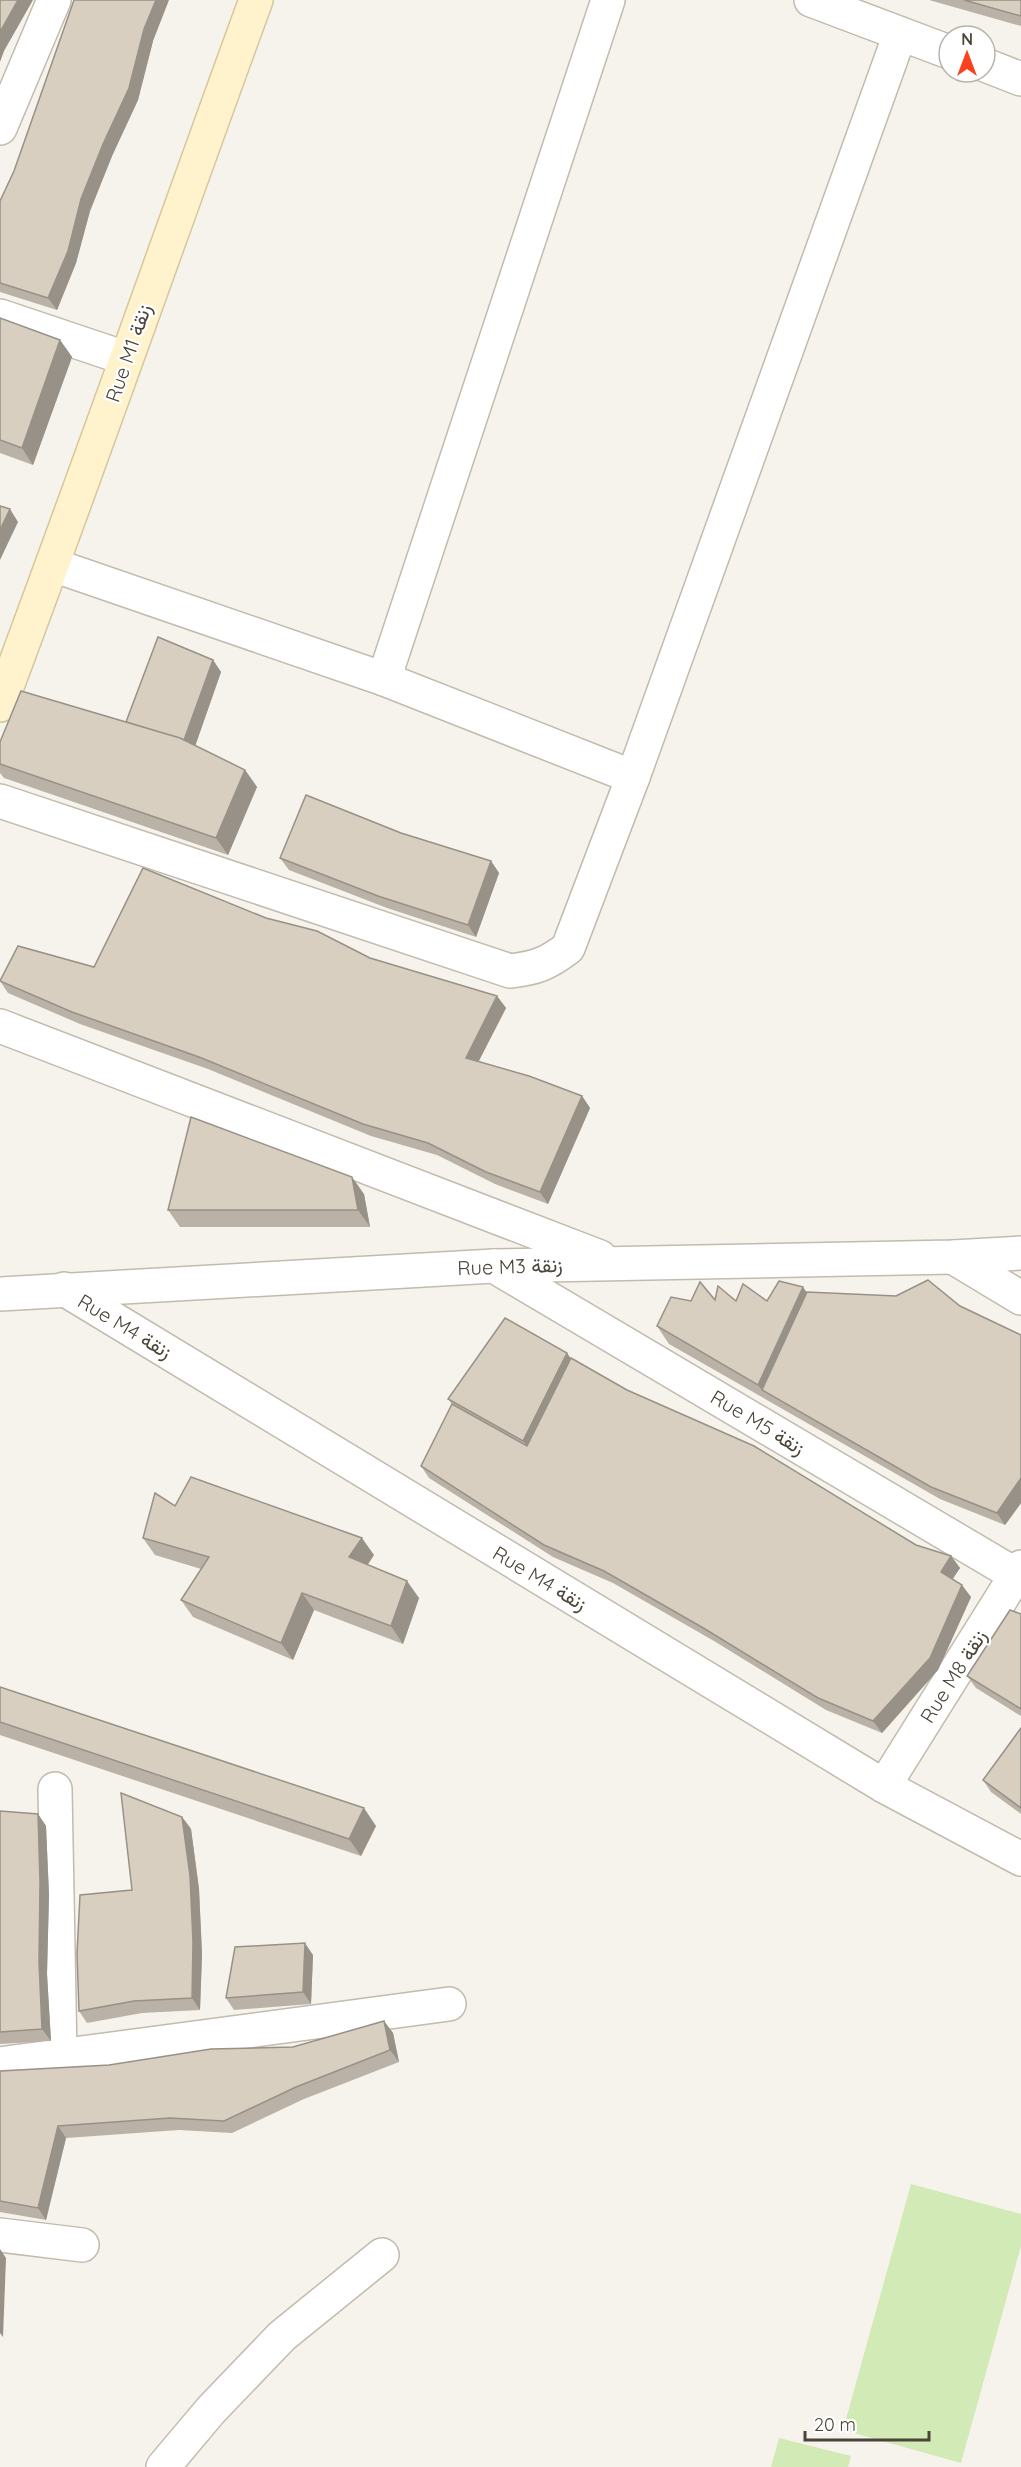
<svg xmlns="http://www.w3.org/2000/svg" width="1021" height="2467" viewBox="0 0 1021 2467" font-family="Quicksand,Vazirmatn,sans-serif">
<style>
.green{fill:#d2eab5}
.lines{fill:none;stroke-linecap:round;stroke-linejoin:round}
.street-casing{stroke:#c2bbae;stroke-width:36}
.secondary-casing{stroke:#d6c79b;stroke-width:36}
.street{stroke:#fff;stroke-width:33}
.secondary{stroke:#fff3cd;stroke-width:33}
.wall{fill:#bab2a6}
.shaded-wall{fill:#979187}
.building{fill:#d8cfc1;stroke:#979187;stroke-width:1.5}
.labels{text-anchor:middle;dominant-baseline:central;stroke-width:4.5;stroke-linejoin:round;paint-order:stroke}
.street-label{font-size:20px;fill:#4b4439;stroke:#fff}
</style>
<rect width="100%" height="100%" fill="#f6f3ec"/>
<!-- green -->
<g class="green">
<path d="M911 2184 1021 2214V2246L961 2463 843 2430Z"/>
<path d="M779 2438 851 2456 848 2467H771Z"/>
</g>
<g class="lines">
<!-- street casing -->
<g class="street-casing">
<g id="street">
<path d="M811 0 949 52"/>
<path d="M985 65 1021 79"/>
<path d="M0 128 54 0"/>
<path d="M0 316 125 358"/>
<path d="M53 565 384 679 633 777"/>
<path d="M384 679 608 0"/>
<path d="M0 801 510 971C536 968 547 964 568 948L633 777 900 34"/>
<path d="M0 1026 600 1257"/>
<path d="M953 1257 1021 1298"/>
<path d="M494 1266 1021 1578"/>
<path d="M64 1289 884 1786 1021 1859"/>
<path d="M0 1294 494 1266 953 1257 1021 1253"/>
<path d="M884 1786 1021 1567"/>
<path d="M55 1789 60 2056"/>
<path d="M0 2064 449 2004"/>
<path d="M0 2235 82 2245"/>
<path d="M163 2467 211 2410 282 2336 382 2255"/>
</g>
</g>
<!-- secondary casing -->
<g class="secondary-casing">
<path id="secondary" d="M0 705C88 471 170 235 256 0"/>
</g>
<!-- street -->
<use href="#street" class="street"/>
<!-- secondary -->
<use href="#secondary" class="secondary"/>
</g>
<!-- wall -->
<g class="wall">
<path d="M929 0H1021V26Z"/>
<path d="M153 41 138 100 112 156 90 211 76 263 57 310 0 292V201Z"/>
<path d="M0 318 60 340 72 357 33 465 0 453Z"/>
<path d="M213 660 221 672 195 746 245 770 257 787 228 855 4 778 0 773V742L126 722Z"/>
<path d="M401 833 491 861 499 873 476 937 387 908 289 870 280 858Z"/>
<path d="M266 918 370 958 497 996 506 1008 479 1061 582 1096 590 1108 548 1204 495 1184 437 1155 371 1136 208 1069 80 1024 8 993 0 981V979L94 967Z"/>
<path d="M364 1194 370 1227H180L168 1210Z"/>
<path d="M807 1292 960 1306 1021 1335V1503L1005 1525 940 1499 669 1344 657 1326 691 1301 715 1300 736 1301H767Z"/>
<path d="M571 1358 627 1390 916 1545 951 1556 960 1568 953 1579 971 1597 938 1670 882 1733 826 1710 714 1641 613 1583 553 1557 429 1478 421 1466 452 1404 448 1399Z"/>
<path d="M175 1506 374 1555 367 1565 419 1598 403 1644 314 1610 293 1660 193 1617 181 1600 201 1569 155 1555 143 1538Z"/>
<path d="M1021 1614V1716L976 1688 967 1676Z"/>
<path d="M0 1687 376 1826 361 1856 0 1735Z"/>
<path d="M1021 1728V1814L991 1792 983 1780Z"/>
<path d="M0 1811 38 1814 46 1826 49 1895 47 1974 51 2041 0 2044Z"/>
<path d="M182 1817 191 1829 199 1889 202 1954 200 2010 142 2013 87 2023 79 2011 132 1890Z"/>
<path d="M313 1955 311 2004 234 2010 226 1998Z"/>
<path d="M384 2021 393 2033 399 2062 304 2099 232 2133 179 2130 66 2138 46 2220 0 2212V2071L109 2065 293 2047Z"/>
</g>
<!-- shaded-wall -->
<g class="shaded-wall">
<path d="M18 0H33L4 51 0 62V32Z"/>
<path d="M156 0H169L153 41 138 100 112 156 90 211 76 263 57 310 48 298 81 199 144 29Z"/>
<path d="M60 340 72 357 33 465 22 448Z"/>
<path d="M10 509 18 522 0 560V530Z"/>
<path d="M213 660 221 672 192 755 183 743Z"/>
<path d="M245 770 257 787 228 855 216 838Z"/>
<path d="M491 861 499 873 476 937 468 925Z"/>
<path d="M497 996 506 1008 474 1070 466 1058Z"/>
<path d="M582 1096 590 1108 548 1204 540 1192Z"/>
<path d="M352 1177 364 1194 370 1227 358 1210Z"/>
<path d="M803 1287 815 1304 762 1390 758 1385Z"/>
<path d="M567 1353 579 1370 535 1458 523 1441Z"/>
<path d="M1021 1478V1503L1005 1525 997 1513Z"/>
<path d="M362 1538 374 1555 361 1575 349 1557Z"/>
<path d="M951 1556 960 1568 949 1584 941 1572Z"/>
<path d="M407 1581 419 1598 403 1644 391 1626Z"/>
<path d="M962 1585 971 1597 938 1670 882 1733 873 1721Z"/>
<path d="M302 1593 314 1610 293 1660 281 1643Z"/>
<path d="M364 1808 376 1826 361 1856 349 1839Z"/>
<path d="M38 1814 46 1826 49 1895 47 1974 51 2041 42 2029 39 1962Z"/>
<path d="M182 1817 191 1829 199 1889 202 1954 200 2010 192 1998Z"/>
<path d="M305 1943 313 1955 311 2004 303 1992Z"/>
<path d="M384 2021 393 2033 399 2062 390 2050Z"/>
<path d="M58 2126 66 2138 46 2220 38 2208Z"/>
<path d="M0 2249 6 2258 3 2337 0 2333Z"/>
</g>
<!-- building -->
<g class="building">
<path d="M0 0H18L0 32Z"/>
<path d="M74 0H156L144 29 129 88 103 144 81 199 68 251 48 298 0 283V201L14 171Z"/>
<path d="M964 0H1021V16Z"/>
<path d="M0 318 60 340 22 448 0 440Z"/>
<path d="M0 506 10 509 0 530Z"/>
<path d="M158 637 213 660 184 740 126 722Z"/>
<path d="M21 691 180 738 245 770 216 838 0 764V742Z"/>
<path d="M306 795 401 833 491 861 468 925 378 896 280 858Z"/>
<path d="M143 868 266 918 317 931 370 958 497 996 466 1058 529 1076 582 1096 540 1192 486 1172 428 1143 363 1124 199 1057 72 1012 0 981 18 946 94 967Z"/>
<path d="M191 1117 352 1177 358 1210H168Z"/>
<path d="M928 1280 960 1306 1021 1335V1478L997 1513 931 1487 762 1390 807 1292 896 1296Z"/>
<path d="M779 1281 803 1287 758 1385 657 1326 671 1297 691 1301 700 1282 715 1300 718 1286 736 1301 743 1284 767 1301Z"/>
<path d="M505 1318 567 1353 523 1441 448 1399Z"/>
<path d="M571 1358 627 1390 754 1446 916 1545 951 1556 941 1572 962 1585 930 1658 873 1721 818 1698 705 1629 604 1571 544 1545 421 1466 452 1404 527 1446Z"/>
<path d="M191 1477 362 1538 349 1557 407 1581 391 1626 302 1593 281 1643 181 1600 209 1557 143 1538 155 1493 175 1506Z"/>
<path d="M1010 1610 1021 1614V1709L967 1676Z"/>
<path d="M0 1687 364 1808 349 1839 0 1722Z"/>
<path d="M1021 1728V1808L983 1780Z"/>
<path d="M121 1793 182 1817 190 1876 193 1942 192 1998 134 2001 79 2011 77 1954 80 1895 132 1890Z"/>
<path d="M0 1811 38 1814 40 1882 39 1962 42 2029 0 2032Z"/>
<path d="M305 1943 303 1992 226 1998 235 1947Z"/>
<path d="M384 2021 390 2050 296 2087 224 2121 170 2118 58 2126 38 2208 0 2201V2071L109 2065 211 2049 293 2047Z"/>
</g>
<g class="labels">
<!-- street labels -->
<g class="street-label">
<text transform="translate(128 353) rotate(-71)">Rue M1 زنقة</text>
<text transform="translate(510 1266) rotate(-2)">Rue M3 زنقة</text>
<text transform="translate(125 1326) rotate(31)">Rue M4 زنقة</text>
<text transform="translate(758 1422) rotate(31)">Rue M5 زنقة</text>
<text transform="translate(540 1578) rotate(31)">Rue M4 زنقة</text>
<text transform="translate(953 1676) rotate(-58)">Rue M8 زنقة</text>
</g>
</g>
<!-- north arrow -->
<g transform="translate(967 54)"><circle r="28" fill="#ffffff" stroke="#b7b4b0" stroke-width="1.5"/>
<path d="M0-4.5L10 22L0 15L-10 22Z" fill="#fc3f1d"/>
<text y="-9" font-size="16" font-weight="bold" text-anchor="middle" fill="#4b4439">N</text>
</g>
<!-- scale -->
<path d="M805 2431v9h124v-9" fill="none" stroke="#4b4439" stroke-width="3"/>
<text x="814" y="2431" font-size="18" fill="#4b4439" stroke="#ffffff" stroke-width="4.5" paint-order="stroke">20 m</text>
</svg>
